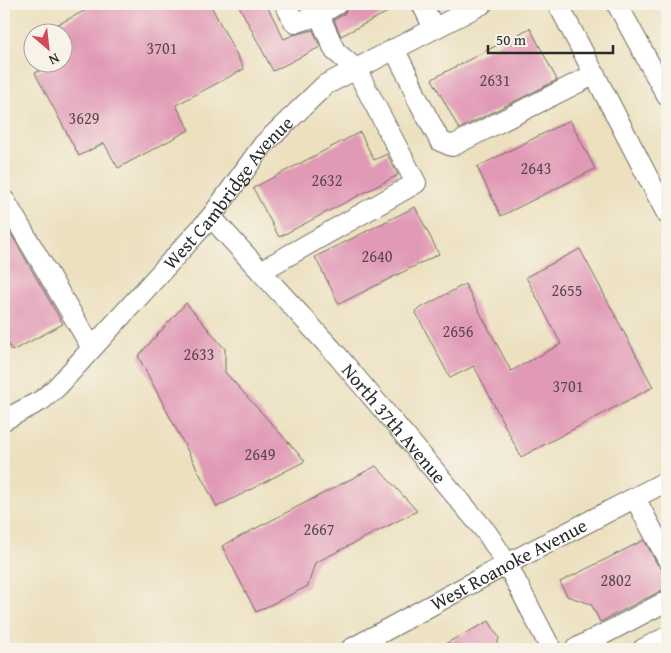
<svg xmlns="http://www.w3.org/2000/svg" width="671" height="653" viewBox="0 0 671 653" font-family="'Gentium Book Plus',serif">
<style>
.building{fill:#e19ab6}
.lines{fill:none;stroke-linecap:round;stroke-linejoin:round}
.minor-casing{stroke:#6f6a5f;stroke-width:22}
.minor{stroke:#fff;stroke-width:20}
.labels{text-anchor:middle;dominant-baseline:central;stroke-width:4.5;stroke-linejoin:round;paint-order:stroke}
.number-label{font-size:16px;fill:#58474e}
.street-label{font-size:19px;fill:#2b2b2b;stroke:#f7f3e8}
</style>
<rect width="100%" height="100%" fill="#f7f3e8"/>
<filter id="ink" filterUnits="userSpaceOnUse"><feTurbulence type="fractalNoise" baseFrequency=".02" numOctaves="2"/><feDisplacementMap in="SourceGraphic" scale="10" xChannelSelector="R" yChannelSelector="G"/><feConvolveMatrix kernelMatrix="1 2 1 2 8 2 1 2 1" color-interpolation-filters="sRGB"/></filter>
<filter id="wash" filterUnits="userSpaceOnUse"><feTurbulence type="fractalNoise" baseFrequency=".0096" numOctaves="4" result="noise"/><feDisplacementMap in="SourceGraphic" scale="20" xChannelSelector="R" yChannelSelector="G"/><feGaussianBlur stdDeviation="1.12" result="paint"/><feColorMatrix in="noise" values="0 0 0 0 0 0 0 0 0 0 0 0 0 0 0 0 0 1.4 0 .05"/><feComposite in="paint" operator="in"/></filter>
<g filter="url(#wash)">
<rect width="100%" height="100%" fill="#ece0bf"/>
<g id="blocks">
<!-- building -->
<g class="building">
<path d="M98 4H210L244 69 176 105 189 130 118 168 104 143 79 156 35 73 56 62H62V32H43Z"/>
<path d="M238 4H266L284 39 293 35 313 30 320 47 273 71Z"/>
<path d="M354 4H403L341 36 334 20 344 14 348 6Z"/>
<path d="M530 28 557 80 459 129 432 79Z"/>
<path d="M570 120 595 169 501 216 477 167Z"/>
<path d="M360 132 374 160 387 154 398 175 279 237 253 188Z"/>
<path d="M415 207 439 254 339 304 315 257Z"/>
<path d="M4 222 63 324 12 351 4 335Z"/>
<path d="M580 249 653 387 521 457 474 366 450 378 415 311 465 284 511 371 561 344 526 277Z"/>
<path d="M186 303 225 349V372L305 461 217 507 138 356Z"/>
<path d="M376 466 417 511 315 563 308 586 256 612 222 546Z"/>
<path d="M644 540 657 564 662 569 667 578V589L662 590 600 622 591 604 567 596 560 582Z"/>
<path d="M489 621 499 638 496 649H435Z"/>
</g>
</g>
</g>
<g filter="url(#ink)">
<use href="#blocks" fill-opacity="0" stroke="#6f6a5f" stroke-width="1"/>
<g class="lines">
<!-- minor casing -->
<g class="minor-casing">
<g id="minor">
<path d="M285 4 295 23 319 15 337 4"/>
<path d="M422 4 434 28"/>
<path d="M558 4 667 214"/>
<path d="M617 4 667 96"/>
<path d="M394 49 410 80 417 98 440 141 452 146 595 74"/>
<path d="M4 202 5 201 92 348"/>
<path id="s1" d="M211 217 336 354 487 533 507 564 551 649"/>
<path d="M261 271 416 183 356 69 335 51 319 15"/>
<path id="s2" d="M4 420 42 400 57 387 211 217 263 145 325 85 482 4"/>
<path d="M635 498 667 558"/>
<path id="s3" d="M351 649 507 564 667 481"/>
<path d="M575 649 667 601"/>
<path d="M643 649 667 637"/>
</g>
</g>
<!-- minor -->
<use href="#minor" class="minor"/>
</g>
</g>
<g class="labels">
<!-- number labels -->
<g class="number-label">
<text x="162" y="48">3701</text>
<text x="495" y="80">2631</text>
<text x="84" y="118">3629</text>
<text x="536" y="168">2643</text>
<text x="327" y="180">2632</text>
<text x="377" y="256">2640</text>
<text x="567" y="290">2655</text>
<text x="458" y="331">2656</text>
<text x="199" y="354">2633</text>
<text x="568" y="386">3701</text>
<text x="260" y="454">2649</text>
<text x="319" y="529">2667</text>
<text x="616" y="580">2802</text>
</g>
<!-- street labels -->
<g class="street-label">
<text stroke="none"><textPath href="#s2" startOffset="322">West Cambridge Avenue</textPath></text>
<text stroke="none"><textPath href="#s1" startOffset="276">North 37th Avenue</textPath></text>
<text stroke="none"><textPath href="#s3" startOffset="179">West Roanoke Avenue</textPath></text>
</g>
</g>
<!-- margin -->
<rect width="671" height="653" fill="none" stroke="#f7f3e8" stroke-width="20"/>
<!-- north arrow -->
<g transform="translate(48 48) rotate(152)"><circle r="24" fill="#f7f3e8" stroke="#a5a39c"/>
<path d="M0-4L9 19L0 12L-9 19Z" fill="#d1495b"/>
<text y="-8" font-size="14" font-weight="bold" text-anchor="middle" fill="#2b2b2b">N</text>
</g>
<!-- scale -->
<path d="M488 45v8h125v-8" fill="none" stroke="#2b2b2b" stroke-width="2.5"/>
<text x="496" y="45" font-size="15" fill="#2b2b2b" stroke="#f7f3e8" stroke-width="4" paint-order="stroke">50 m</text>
</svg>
